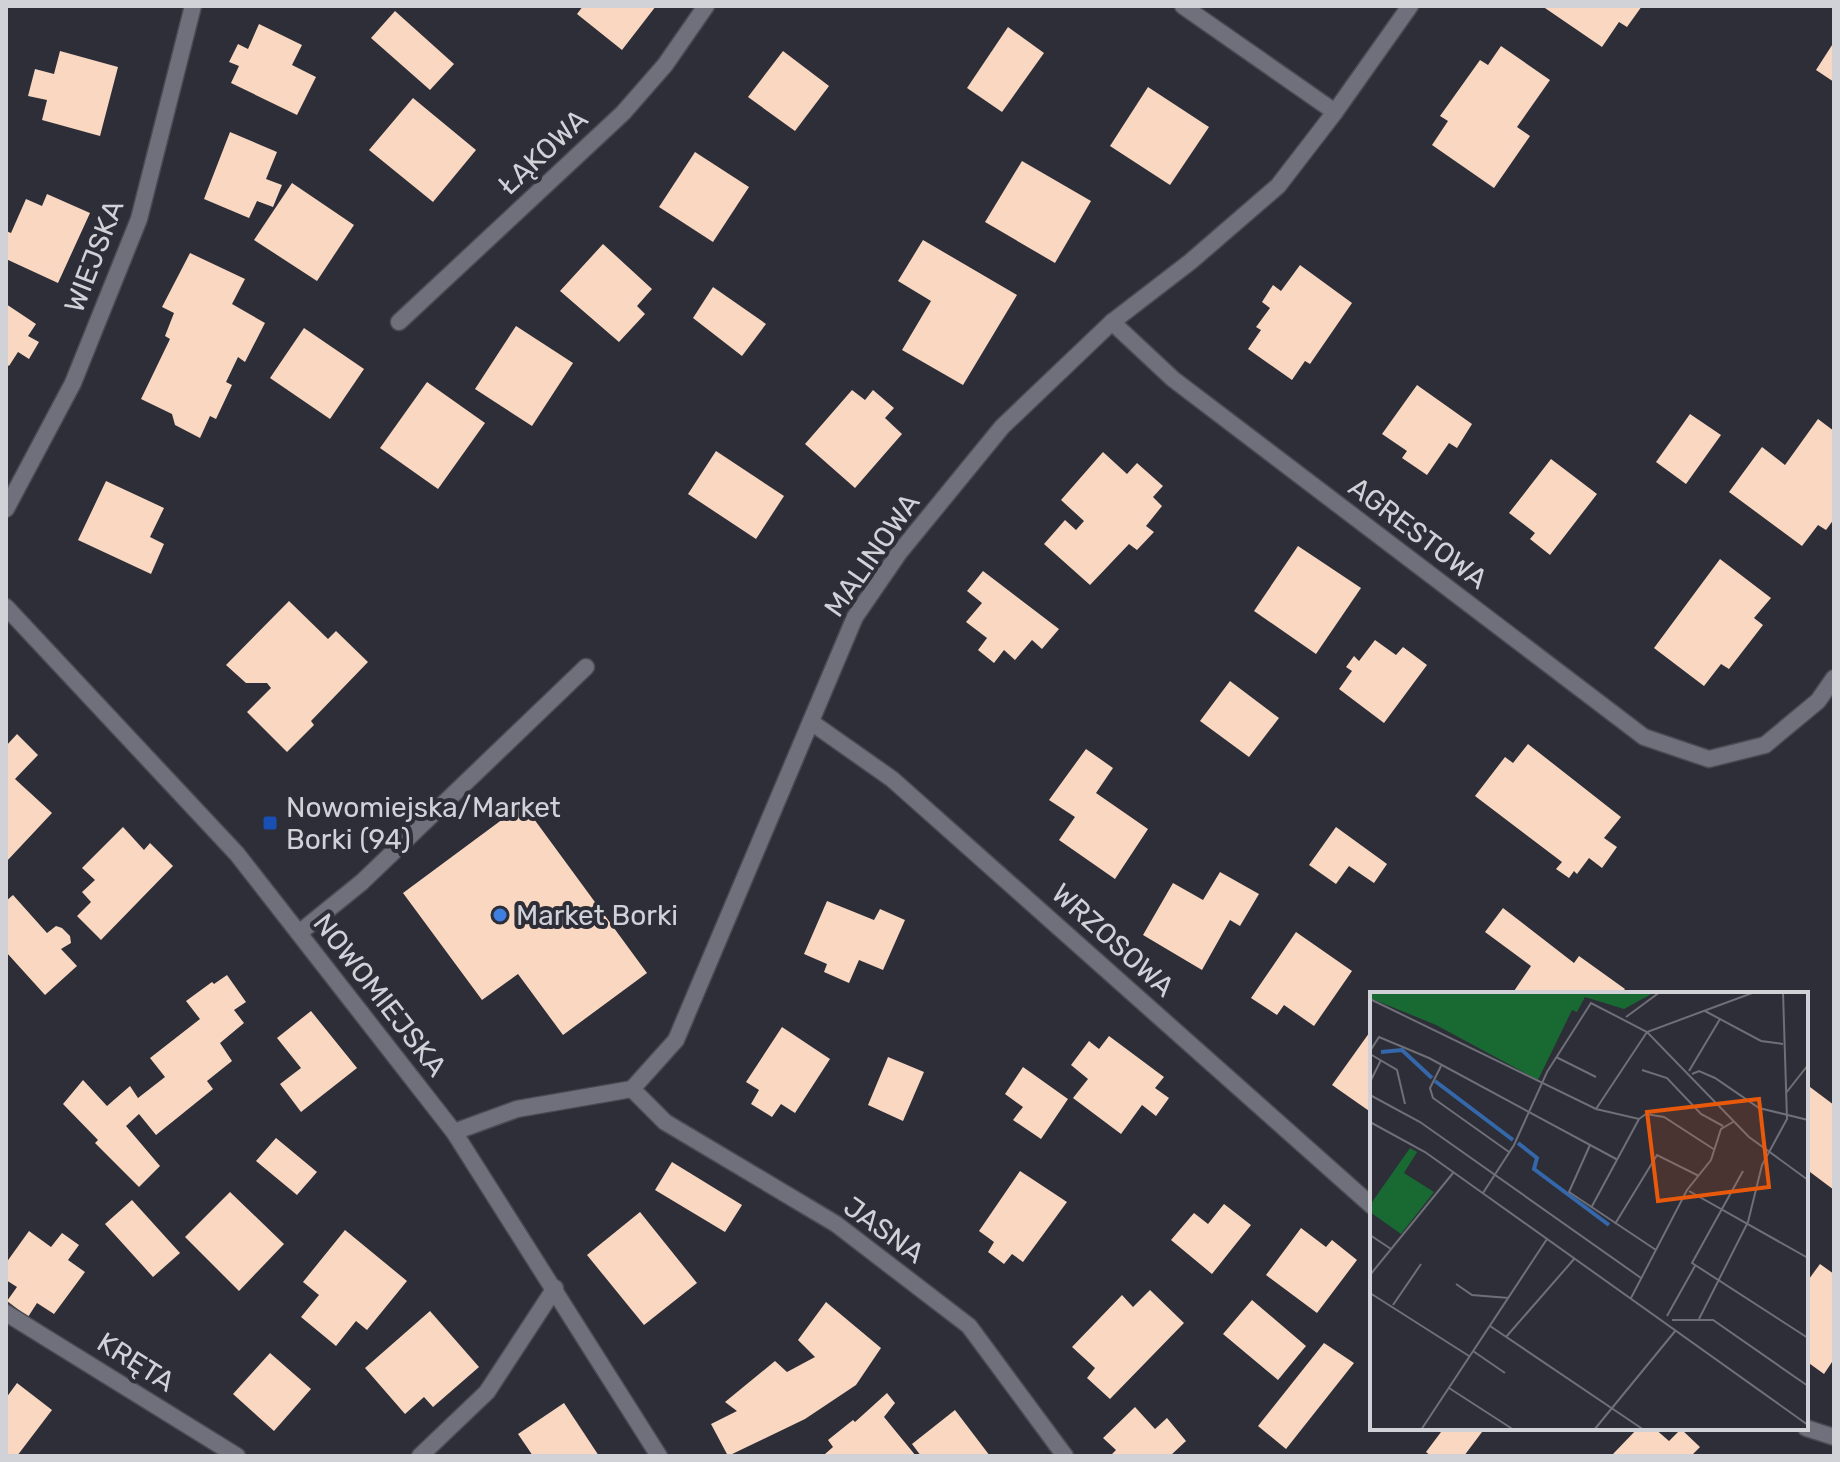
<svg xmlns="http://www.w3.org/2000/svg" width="1840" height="1462" viewBox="0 0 1840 1462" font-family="Rubik,sans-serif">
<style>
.building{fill:#f9d7c1}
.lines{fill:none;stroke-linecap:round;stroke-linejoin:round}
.lane-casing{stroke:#4a4a53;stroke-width:19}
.street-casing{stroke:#4a4a53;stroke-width:19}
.lane{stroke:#6f707b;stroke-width:16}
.street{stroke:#6f707b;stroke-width:16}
.transit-dot{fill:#1a4fb4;stroke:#2d2e38;stroke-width:3}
.shop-dot{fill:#3f7fe0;stroke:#2d2e38;stroke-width:3}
.labels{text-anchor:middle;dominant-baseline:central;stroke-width:8;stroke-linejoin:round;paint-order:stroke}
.street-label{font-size:28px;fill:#d1d1d8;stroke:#2d2e38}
.poi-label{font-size:28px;fill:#d1d1d8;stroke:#2d2e38;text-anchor:start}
.inset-river{fill:none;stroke:#3468ab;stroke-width:4}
.inset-road{fill:none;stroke:#6f6f78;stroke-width:2}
.view{fill:#e8590c;fill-opacity:0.15;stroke:#e8590c;stroke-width:4}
.inset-edge{fill:none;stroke:#d1d1d8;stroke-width:4}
</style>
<rect width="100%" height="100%" fill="#2d2e38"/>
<!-- building -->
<g class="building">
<path d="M583 6H656L622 50 577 14Z"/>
<path d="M1542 6H1642L1627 27 1619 22 1602 47Z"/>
<path d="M395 11 454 64 430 90 371 38Z"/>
<path d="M259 24 302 45 292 65 316 77 297 115 231 83 239 66 229 62 238 44 248 49Z"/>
<path d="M1008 27 1044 53 1002 112 967 88Z"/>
<path d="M1834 42V82L1816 70Z"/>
<path d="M1501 46 1550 80 1517 127 1530 136 1494 188 1432 145 1448 121 1440 116 1480 60 1488 65Z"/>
<path d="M60 51 118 67 100 136 42 120 47 100 28 96 35 69 54 74Z"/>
<path d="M783 51 829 86 795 131 748 97Z"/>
<path d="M1148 87 1209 127 1170 185 1110 146Z"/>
<path d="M413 98 476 150 433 202 369 150Z"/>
<path d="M230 132 277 152 266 179 282 185 273 207 257 201 249 218 204 199Z"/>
<path d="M695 152 749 187 713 242 659 207Z"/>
<path d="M1022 161 1091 201 1055 263 985 222Z"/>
<path d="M292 183 354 225 317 281 254 240Z"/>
<path d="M47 194 90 213 58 283 6 259V231L11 233 26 199 42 206Z"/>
<path d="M923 240 1017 295 963 385 902 350 931 301 898 281Z"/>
<path d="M603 244 652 289 637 306 645 314 619 342 560 291Z"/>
<path d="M190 253 245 279 232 304 265 323 245 362 238 357 226 382 232 385 216 419 210 416 200 438 175 425 172 414 141 399 170 339 165 336 174 313 162 307Z"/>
<path d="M1300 265 1352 303 1310 364 1305 361 1292 380 1248 349 1261 330 1256 327 1270 308 1262 302 1273 285 1281 291Z"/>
<path d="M713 287 766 324 742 356 693 318Z"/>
<path d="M6 304 36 324 28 336 39 342 29 359 18 352 9 366 6 364Z"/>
<path d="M516 326 573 363 532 426 475 389Z"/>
<path d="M304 328 364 369 330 419 270 378Z"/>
<path d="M427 382 485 423 438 489 380 448Z"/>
<path d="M1417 385 1472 424 1457 448 1449 443 1427 475 1402 458 1407 451 1382 434Z"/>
<path d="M852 390 865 400 873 390 894 408 885 418 902 434 855 488 805 444Z"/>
<path d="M1690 414 1721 435 1686 484 1656 462Z"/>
<path d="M1818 419 1834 431V519L1826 530 1818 525 1802 546 1729 492 1762 447 1785 465Z"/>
<path d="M716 451 784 496 756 539 688 494Z"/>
<path d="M1103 452 1127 474 1137 463 1163 486 1153 497 1162 506 1146 526 1154 532 1137 550 1129 544 1090 585 1044 544 1065 520 1076 530 1084 521 1061 500Z"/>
<path d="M1551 459 1597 494 1550 555 1530 539 1535 533 1509 513Z"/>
<path d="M106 481 164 508 150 537 164 544 151 574 78 540Z"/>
<path d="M1298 546 1361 588 1316 654 1254 611Z"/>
<path d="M1720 559 1771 598 1754 618 1763 625 1729 669 1721 664 1704 686 1654 648Z"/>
<path d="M983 571 1059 629 1042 649 1032 640 1015 660 1004 650 994 663 978 650 987 638 966 622 982 603 967 591Z"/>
<path d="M289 601 328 639 336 631 368 662 311 721 314 725 287 752 247 712 271 688 267 683H246L226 665Z"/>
<path d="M1375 640 1396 655 1403 647 1427 665 1384 723 1339 689 1352 671 1346 667 1354 656 1359 661Z"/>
<path d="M1230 681 1279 718 1249 757 1200 721Z"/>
<path d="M17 734 38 755 15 779 52 813 6 862V746Z"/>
<path d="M1528 744 1621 817 1604 838 1617 847 1602 868 1589 858 1577 874 1574 871 1569 878 1556 869 1562 862 1475 796 1505 757 1513 763Z"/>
<path d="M1086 749 1113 768 1096 793 1148 829 1115 879 1059 840 1075 817 1049 800Z"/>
<path d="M523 804 647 973 563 1035 518 974 482 1000 403 893Z"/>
<path d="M123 827 144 850 150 843 173 866 101 940 77 916 91 902 82 892 95 880 82 868Z"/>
<path d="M1336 827 1387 864 1374 883 1349 866 1336 884 1309 865Z"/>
<path d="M1220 872 1259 894 1240 926 1230 920 1202 970 1143 935 1173 883 1203 900Z"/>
<path d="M13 895 47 933 56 926 62 928 70 936 71 943 61 949 77 966 45 995 6 952V901Z"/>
<path d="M827 901 874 920 880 909 905 920 883 970 859 960 849 983 824 972 827 964 804 954Z"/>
<path d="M1503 908 1574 963 1579 956 1625 989 1621 994H1512L1531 966 1485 932Z"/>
<path d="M1296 932 1352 971 1314 1026 1284 1005 1277 1015 1251 998Z"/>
<path d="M227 975 246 1002 234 1010 244 1023 220 1043 232 1061 207 1081 213 1089 156 1135 139 1114 126 1126 160 1166 139 1187 95 1143 98 1140 63 1104 83 1080 107 1106 130 1086 138 1098 165 1077 150 1058 200 1019 186 1001 212 982 214 984Z"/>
<path d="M311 1011 357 1068 301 1112 280 1084 301 1068 277 1038Z"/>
<path d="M782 1027 830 1059 795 1113 781 1104 772 1117 751 1104 759 1090 746 1082Z"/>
<path d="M1372 1029V1113L1332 1085Z"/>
<path d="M1109 1036 1164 1077 1155 1088 1169 1098 1156 1116 1142 1105 1121 1134 1073 1098 1088 1079 1071 1065 1089 1041 1099 1049Z"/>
<path d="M888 1057 924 1072 903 1121 868 1105Z"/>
<path d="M1023 1067 1068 1099 1041 1139 1013 1120 1023 1107 1005 1094Z"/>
<path d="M1806 1084 1834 1105V1190L1806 1169Z"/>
<path d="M276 1138 317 1172 297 1195 256 1161Z"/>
<path d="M672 1162 742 1205 725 1232 655 1190Z"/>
<path d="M1020 1171 1067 1202 1023 1262 1012 1254 1004 1264 988 1252 994 1242 979 1231Z"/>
<path d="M230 1192 284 1244 239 1291 185 1237Z"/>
<path d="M132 1200 180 1253 153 1277 105 1224Z"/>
<path d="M1224 1204 1251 1225 1212 1274 1171 1240 1194 1213 1208 1224Z"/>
<path d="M640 1212 697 1283 644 1325 587 1255Z"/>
<path d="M1301 1228 1326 1247 1332 1240 1357 1260 1317 1313 1266 1275Z"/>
<path d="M345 1230 407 1281 367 1330 356 1321 336 1346 301 1317 319 1295 303 1282Z"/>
<path d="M29 1231 51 1247 62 1233 79 1245 68 1260 85 1272 54 1314 37 1303 28 1317 7 1301 17 1287 6 1280V1263Z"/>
<path d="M1820 1264 1834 1274V1359L1824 1374 1806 1361V1283Z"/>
<path d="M1150 1290 1184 1323 1110 1399 1087 1378 1095 1368 1072 1347 1122 1295 1133 1307Z"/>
<path d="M1252 1300 1306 1346 1278 1380 1223 1334Z"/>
<path d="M826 1302 881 1348 856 1385 805 1419 728 1456 711 1424 737 1411 725 1402 775 1361 787 1372 815 1357 798 1340Z"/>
<path d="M430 1311 479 1367 433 1407 424 1397 405 1414 365 1368Z"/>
<path d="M1324 1343 1354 1363 1286 1449 1258 1426Z"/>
<path d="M270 1353 311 1389 274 1431 233 1394Z"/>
<path d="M17 1383 52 1410 17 1456H6V1398Z"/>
<path d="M887 1393 895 1403 884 1417 916 1456H827L825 1454 833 1447 828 1440 853 1420 855 1422Z"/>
<path d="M564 1403 599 1456H533L518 1434Z"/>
<path d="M1135 1407 1155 1429 1167 1418 1186 1441 1170 1456H1110L1116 1450 1103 1438Z"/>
<path d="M955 1410 990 1456H921L912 1444Z"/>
<path d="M1444 1428H1485L1464 1456H1431L1426 1452Z"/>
<path d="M1638 1428H1654L1669 1441 1681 1429 1700 1447 1691 1456H1615L1613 1454Z"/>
</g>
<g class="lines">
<!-- lane casing -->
<g class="lane-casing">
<path id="lane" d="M299 933 362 882 586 667"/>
</g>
<!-- street casing -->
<g class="street-casing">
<g id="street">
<path d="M1183 6 1335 112"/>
<path d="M399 322 623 113 665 65 706 6"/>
<path d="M1112 322 1173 379 1644 737 1709 759 1765 745 1818 701 1834 678"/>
<path d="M6 509 73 383 139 219 193 6"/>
<path d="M6 607 237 854 454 1132 659 1456"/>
<path d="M811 722 892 779 1372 1206"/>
<path d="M632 1089 665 1122 836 1224 969 1326 1065 1456"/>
<path d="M454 1132 517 1109 632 1089 676 1040 855 617 899 553 1002 427 1112 322 1190 262 1278 186 1335 112 1410 6"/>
<path d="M6 1313 237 1456"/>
<path d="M1806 1428 1834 1437"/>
<path d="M420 1456 487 1392 555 1288"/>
</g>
</g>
<!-- lane -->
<use href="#lane" class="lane"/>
<!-- street -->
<use href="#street" class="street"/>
</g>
<!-- markers -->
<rect class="transit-dot" x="262" y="815" width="16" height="16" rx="4"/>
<circle class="shop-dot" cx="500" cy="915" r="8"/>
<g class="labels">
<!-- street labels -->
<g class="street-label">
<text transform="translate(543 152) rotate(-43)">ŁĄKOWA</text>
<text transform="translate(94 256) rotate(-69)">WIEJSKA</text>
<text transform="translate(1418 533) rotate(37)">AGRESTOWA</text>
<text transform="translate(872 555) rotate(-55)">MALINOWA</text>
<text transform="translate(1113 940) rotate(42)">WRZOSOWA</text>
<text transform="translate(380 995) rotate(52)">NOWOMIEJSKA</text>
<text transform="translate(884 1230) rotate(36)">JASNA</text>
<text transform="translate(136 1362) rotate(32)">KRĘTA</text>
</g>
<!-- poi labels -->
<g class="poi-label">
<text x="286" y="807">Nowomiejska/Market<tspan x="286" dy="32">Borki (94)</tspan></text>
<text x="516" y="915">Market Borki</text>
</g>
</g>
<!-- overview -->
<g transform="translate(1370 992)">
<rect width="438" height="438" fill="#2d2e38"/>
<path d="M0 0H285L254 17 215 5 207 20 202 18 168 88 66 33 0 6ZM40 156 47 160 34 181 64 200 31 242 0 220V213Z" fill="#196932"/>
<path class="inset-river" d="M11 60 32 58 62 86M65 89 143 148M148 151 167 166 164 177 239 233"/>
<path class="inset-road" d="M0 7 226 117 269 127 276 122 294 125 345 158M335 19 391 49 413 52M256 25 290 0M0 59 9 45 59 66 248 168M0 62 27 78 35 112M186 65 226 85M71 74 60 96 63 106 139 160M272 78 297 86 331 122 353 134M319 79 350 27M322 82 329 79 345 86 389 116 438 128M0 90 11 68M416 101 438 73M0 103 50 130 271 286M226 117 277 40 385 0M0 130 55 160 438 433M220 153 199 200 286 258M373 179 322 271 438 346M319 199 438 266M113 201 144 153 177 80 221 11 277 40 379 145 438 188M221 216 269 127M245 232 287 163 329 184M0 243 21 257M0 283 83 181M86 292 102 303 139 306M0 301 99 364M261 306 317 198 341 168 351 137 363 130M23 313 51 272M297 324 325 274M329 327 378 230 392 173 417 127 413 0M302 328H343L438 394M120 334 274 438M136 345 205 266M103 359 135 381M79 396 144 438M51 438 177 247M224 438 306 338"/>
<path class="view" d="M389 107 399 195 288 209 277 120Z"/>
<rect width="438" height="438" class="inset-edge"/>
</g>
<!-- border -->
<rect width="1840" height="1462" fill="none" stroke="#d1d1d8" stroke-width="16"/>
</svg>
